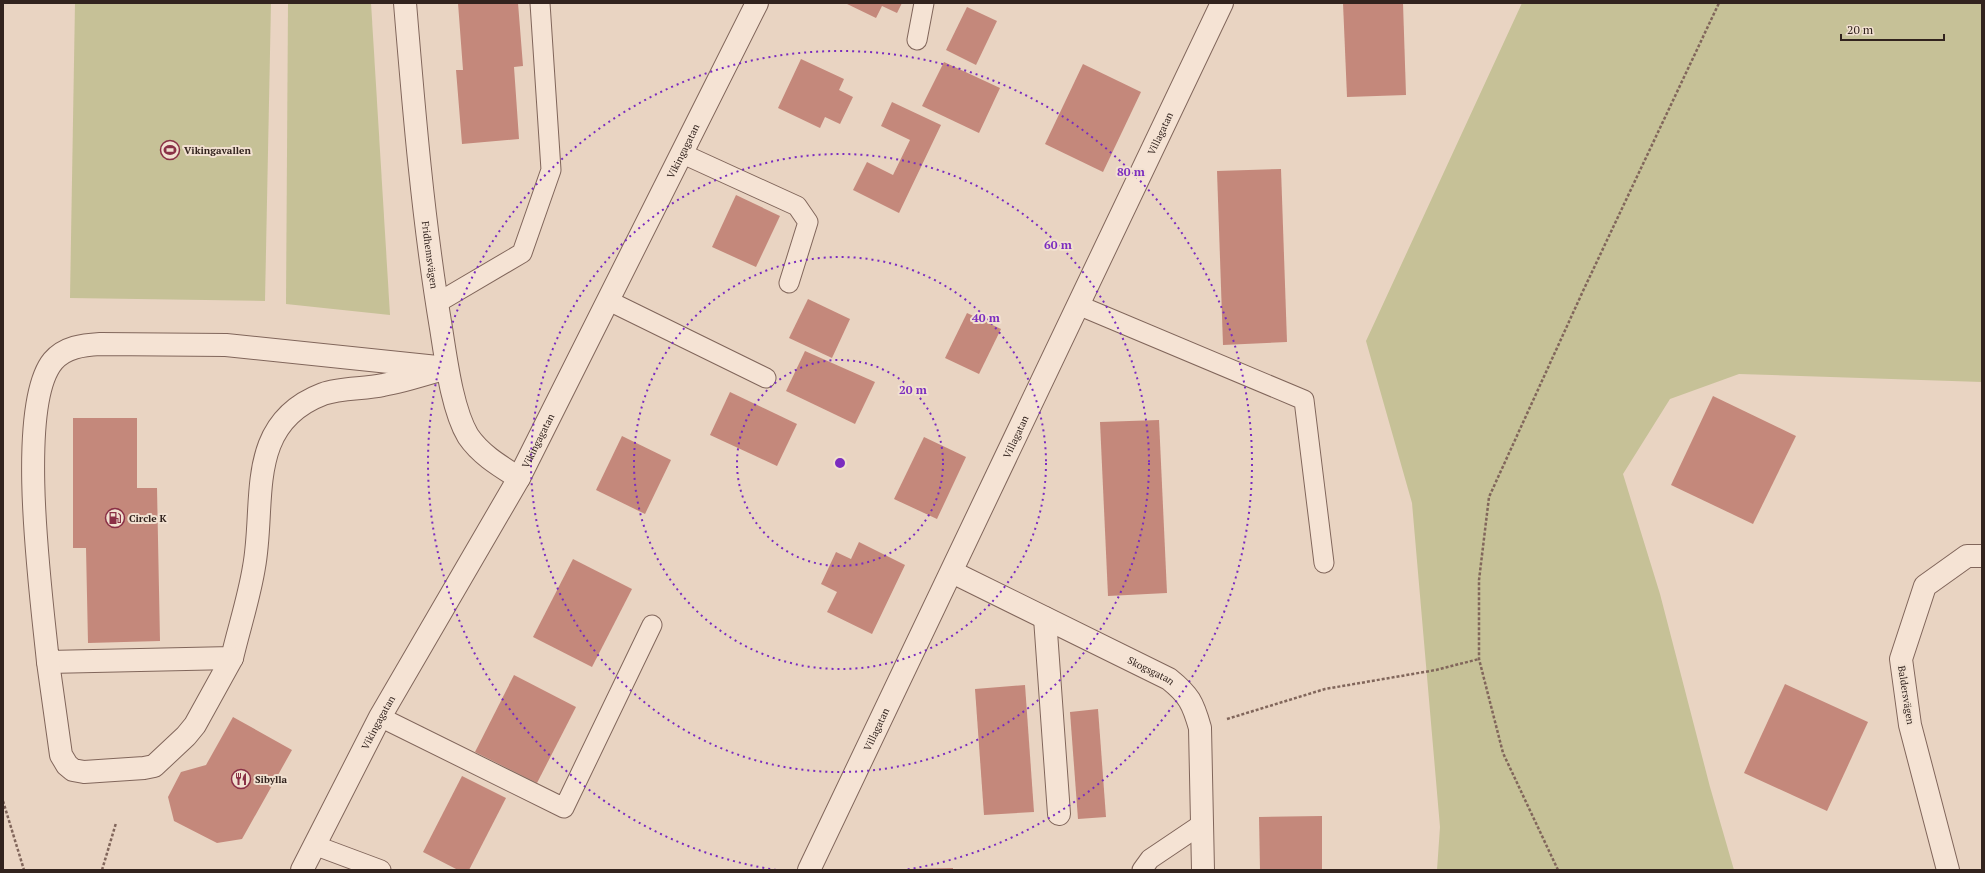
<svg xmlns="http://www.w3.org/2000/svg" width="1985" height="873" viewBox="0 0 1985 873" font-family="'PT Serif',serif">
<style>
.green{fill:#c6c197}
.building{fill:#c4887b}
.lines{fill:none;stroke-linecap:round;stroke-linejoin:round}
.service-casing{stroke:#81665b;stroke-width:21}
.minor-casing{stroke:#81665b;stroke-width:24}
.tertiary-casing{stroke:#81665b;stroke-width:24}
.path{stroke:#81665b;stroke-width:2.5;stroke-dasharray:3 2;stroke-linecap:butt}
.service{stroke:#f5e3d4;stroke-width:19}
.minor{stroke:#f5e3d4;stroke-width:22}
.tertiary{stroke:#f5e3d4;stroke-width:22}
.ring{fill:none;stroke:#7b2cbf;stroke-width:2;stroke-dasharray:2 4}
.labels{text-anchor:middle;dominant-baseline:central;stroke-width:4;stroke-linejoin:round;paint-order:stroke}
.street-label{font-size:10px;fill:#32231e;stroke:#f1e0d0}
.poi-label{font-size:10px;font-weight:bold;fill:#32231e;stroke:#f1e0d0;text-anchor:start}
.centre{fill:#7b2cbf;stroke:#f1e0d0;stroke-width:2}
.ring-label{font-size:12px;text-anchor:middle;font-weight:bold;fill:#7b2cbf;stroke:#f1e0d0;stroke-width:4;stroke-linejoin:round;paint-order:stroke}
</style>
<rect width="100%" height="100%" fill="#e9d4c2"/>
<!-- green -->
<g class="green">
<path d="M75 3H271L265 301 70 298Z"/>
<path d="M288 3H371L390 315 286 304Z"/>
<path d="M1522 3H1982V382L1739 374 1670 399 1623 474 1660 594 1710 787 1734 870H1437L1440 827 1412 503 1366 341Z"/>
</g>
<!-- building -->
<g class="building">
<path d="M458 3H518L523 66 514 67 519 139 462 144 456 70H463Z"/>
<path d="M845 3H902L897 13 882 6 876 18Z"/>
<path d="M1343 3H1403L1406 95 1347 97Z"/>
<path d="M967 7 997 21 976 65 946 50Z"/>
<path d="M801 59 844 79 839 90 853 97 840 124 825 117 820 128 778 108Z"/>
<path d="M944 62 1000 88 979 133 922 106Z"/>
<path d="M1083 64 1141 92 1103 172 1045 144Z"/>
<path d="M892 102 941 125 899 213 853 190 867 162 893 175 910 140 881 126Z"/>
<path d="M1281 169 1287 342 1223 345 1217 171Z"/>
<path d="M736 195 780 216 756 267 712 247Z"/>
<path d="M808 299 850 319 832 358 789 338Z"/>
<path d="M967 313 1001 329 979 374 945 358Z"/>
<path d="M805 351 875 382 855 424 786 391Z"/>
<path d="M730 392 797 424 777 466 710 435Z"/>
<path d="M1713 396 1796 436 1753 524 1671 485Z"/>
<path d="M73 418H137V488H157L160 641 88 643 86 548H73Z"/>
<path d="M1159 420 1167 593 1108 596 1100 422Z"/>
<path d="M622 436 671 460 645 514 596 490Z"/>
<path d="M924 437 966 457 937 519 894 499Z"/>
<path d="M859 542 905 565 872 634 827 612 837 592 821 584 836 552 851 559Z"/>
<path d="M573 559 632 589 592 667 533 637Z"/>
<path d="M514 675 576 707 537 783 475 752Z"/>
<path d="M1785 684 1868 722 1827 811 1744 773Z"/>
<path d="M1025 685 1034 812 984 815 975 689Z"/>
<path d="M1098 709 1106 817 1078 819 1070 712Z"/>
<path d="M233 717 292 750 242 839 217 843 174 821 168 797 181 772 206 765Z"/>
<path d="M462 776 506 798 469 870H458L423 852Z"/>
<path d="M1322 816V870H1260L1259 817Z"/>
<path d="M953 868V870H911V869Z"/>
</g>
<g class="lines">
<!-- service casing -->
<g class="service-casing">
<g id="service">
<path d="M917 40 924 3"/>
<path d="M683 154 797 206 808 222 789 283"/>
<path d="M609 301 766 378"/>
<path d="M437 303 522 253 551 170 540 3"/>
<path d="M1078 305 1304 400 1324 563"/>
<path d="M380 717 564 808 652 625"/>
<path d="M314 845 381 870"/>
<path d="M1142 870 1150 859 1202 824"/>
</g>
</g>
<!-- minor casing -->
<g class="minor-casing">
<g id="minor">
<path id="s1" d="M405 3C414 112 423 220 441 328 446 359 452 409 468 436 481 455 500 466 519 478"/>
<path d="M100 344 226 345 447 368C426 374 405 381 383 385 365 389 340 388 323 394 244 424 266 502 254 567 249 598 239 628 232 658L48 662C42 600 15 407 53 361 65 347 83 345 100 344Z"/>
<path id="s2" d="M952 572 1169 679C1189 695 1193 703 1200 728L1203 870"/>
<path d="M1045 618 1059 814"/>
<path d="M48 662 61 755 67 765 73 770 84 772 144 768 154 766 186 736 195 725 232 658"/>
<path id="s3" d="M809 870 1222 3"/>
<path d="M1948 870 1910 725 1901 659 1925 586 1967 556H1982"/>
</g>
</g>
<!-- tertiary casing -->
<g class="tertiary-casing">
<g id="tertiary">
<path id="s4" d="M302 870 380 717 519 478 757 3"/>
</g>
</g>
<!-- path -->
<g class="path">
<path d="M1227 719 1325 689 1436 670 1479 659"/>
<path d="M3 801 24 870"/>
<path d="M102 870 116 823"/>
<path d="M1558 870 1503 753 1479 659V580L1489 497 1583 291 1719 3"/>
</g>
<!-- service -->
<use href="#service" class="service"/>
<!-- minor -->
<use href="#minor" class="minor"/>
<!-- tertiary -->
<use href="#tertiary" class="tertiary"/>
</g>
<!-- distance rings -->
<g class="ring">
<circle cx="840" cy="463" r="103"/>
<circle cx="840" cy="463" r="206"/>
<circle cx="840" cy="463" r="309"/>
<path d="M776 870A412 412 0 1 1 904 870"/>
</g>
<!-- icons -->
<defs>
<g id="stadium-ring" transform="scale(1)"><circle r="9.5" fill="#f1e0d0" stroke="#8a3046" stroke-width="1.5"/><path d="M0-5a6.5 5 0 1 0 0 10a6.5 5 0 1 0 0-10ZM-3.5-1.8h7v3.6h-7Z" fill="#8a3046"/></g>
<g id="fuel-ring" transform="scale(1)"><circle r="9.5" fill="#f1e0d0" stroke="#8a3046" stroke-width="1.5"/><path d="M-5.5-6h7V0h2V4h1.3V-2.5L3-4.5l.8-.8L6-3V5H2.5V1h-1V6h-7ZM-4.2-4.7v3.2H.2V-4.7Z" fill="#8a3046"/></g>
<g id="restaurant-ring" transform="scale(1)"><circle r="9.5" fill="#f1e0d0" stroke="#8a3046" stroke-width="1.5"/><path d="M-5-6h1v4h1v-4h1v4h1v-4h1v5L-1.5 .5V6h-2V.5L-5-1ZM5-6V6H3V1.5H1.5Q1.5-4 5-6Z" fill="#8a3046"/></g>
</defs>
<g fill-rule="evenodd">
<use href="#stadium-ring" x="170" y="150"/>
<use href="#fuel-ring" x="115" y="518"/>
<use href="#restaurant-ring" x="241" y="779"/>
</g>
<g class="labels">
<!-- street labels -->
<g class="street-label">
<text stroke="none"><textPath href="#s3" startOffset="816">Villagatan</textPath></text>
<text stroke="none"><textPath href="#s4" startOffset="814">Vikingagatan</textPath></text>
<text stroke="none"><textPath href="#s1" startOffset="253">Fridhemsvägen</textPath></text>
<text stroke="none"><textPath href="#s3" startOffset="480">Villagatan</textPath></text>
<text stroke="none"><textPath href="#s4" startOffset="490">Vikingagatan</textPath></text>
<text stroke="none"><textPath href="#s2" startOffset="222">Skogsgatan</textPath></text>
<text transform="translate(1906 695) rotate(81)">Baldersvägen</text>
<text stroke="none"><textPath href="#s4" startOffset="166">Vikingagatan</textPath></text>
<text stroke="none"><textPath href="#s3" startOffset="156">Villagatan</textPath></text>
</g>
<!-- poi labels -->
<g class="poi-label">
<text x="184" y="150">Vikingavallen</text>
<text x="129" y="518">Circle K</text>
<text x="255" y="779">Sibylla</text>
</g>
</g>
<circle cx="840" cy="463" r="6" class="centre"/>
<g class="ring-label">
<text x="1131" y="176">80 m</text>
<text x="1058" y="249">60 m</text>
<text x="986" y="322">40 m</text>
<text x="913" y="394">20 m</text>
</g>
<!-- border -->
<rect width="1985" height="873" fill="none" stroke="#32231e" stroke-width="8"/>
<!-- scale -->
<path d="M1841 34v6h103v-6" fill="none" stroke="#32231e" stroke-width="2"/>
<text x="1847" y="34" font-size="12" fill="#32231e" stroke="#f1e0d0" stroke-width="3" paint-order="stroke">20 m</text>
</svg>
